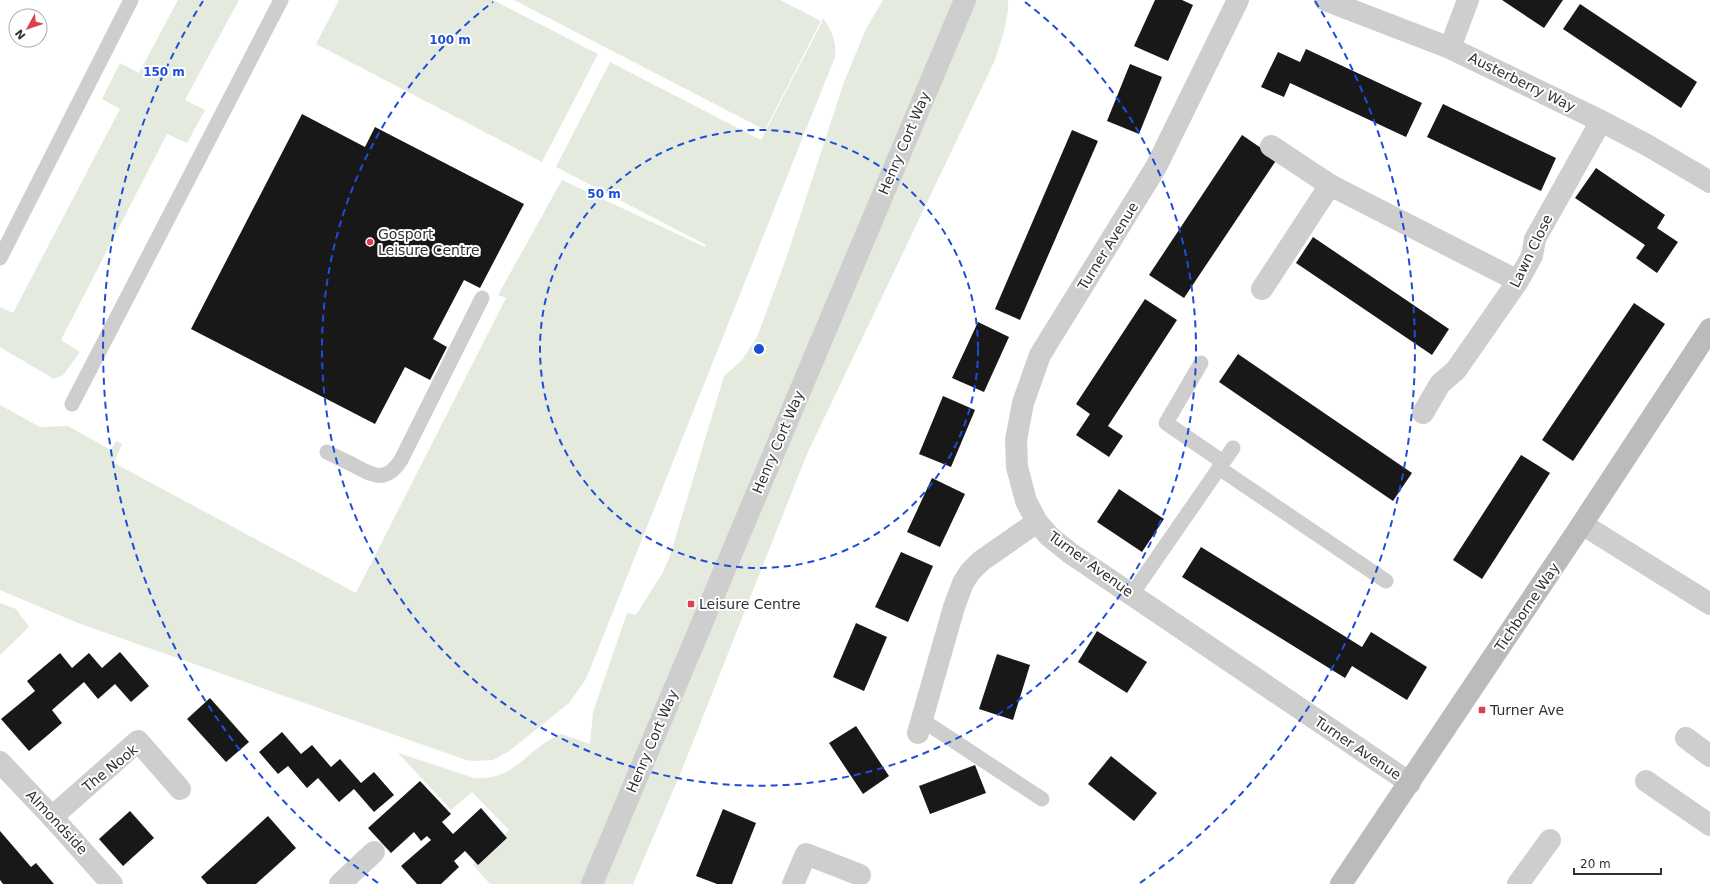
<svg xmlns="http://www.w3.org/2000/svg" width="1710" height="884" viewBox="0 0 1710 884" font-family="'DejaVu Sans',sans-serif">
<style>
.green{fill:#e5eade}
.building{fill:#181818}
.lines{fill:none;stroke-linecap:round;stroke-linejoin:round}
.lane{stroke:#cecece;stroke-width:15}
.street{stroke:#cecece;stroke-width:22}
.secondary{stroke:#bbb;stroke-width:22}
.ring{fill:none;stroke:#1d4ed8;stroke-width:2;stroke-dasharray:7 5}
.poi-dot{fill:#dc4051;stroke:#fff;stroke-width:1.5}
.labels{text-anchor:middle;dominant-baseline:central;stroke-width:4;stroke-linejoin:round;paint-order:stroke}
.street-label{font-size:14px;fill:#313131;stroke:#fff}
.poi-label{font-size:14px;fill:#313131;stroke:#fff;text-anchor:start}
.centre{fill:#1d4ed8;stroke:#fff;stroke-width:2}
.ring-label{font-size:12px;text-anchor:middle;font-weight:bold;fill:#1d4ed8;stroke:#fff;stroke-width:4;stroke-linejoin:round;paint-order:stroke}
</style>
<rect width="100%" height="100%" fill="#fff"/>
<!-- green -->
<g class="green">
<path d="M178 0H239L185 100 205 110 187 143 167 134 61 340 80 352 63 375 54 379 0 347V307L13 313 120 109 102 99 120 63 139 73Z"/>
<path d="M339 0H493L598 54 542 162 316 44Z"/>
<path d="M514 0H780L821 21 765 130Z"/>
<path d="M883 0H1008C1009 20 1001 41 995 60L807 454 681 772 633 884H490L473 865 509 830 472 792 451 810 398 753 474 778C517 781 526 748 561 734L590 744 593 712 627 613 636 615 663 572 670 556 724 376 742 360 757 337 787 256 844 82 866 29Z"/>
<path d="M822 17C831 29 837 41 835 57L586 679 569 703 508 752 493 760 475 761 466 760 78 623 0 590V405L40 427 68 426 111 450 116 441 122 444 114 463 356 593 506 298 498 295 562 180 705 247 706 245 556 167 610 62 761 140 822 22Z"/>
<path d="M0 603 16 609 29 627 0 655Z"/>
</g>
<!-- building -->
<g class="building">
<path d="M1155 0H1182L1193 5 1168 61 1134 46Z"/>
<path d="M1502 0H1563L1544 28Z"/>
<path d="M1580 4 1697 82 1681 108 1563 29Z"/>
<path d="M1306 49 1422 103 1406 137 1290 83 1284 97 1261 87 1278 52 1300 62Z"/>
<path d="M1130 64 1162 77 1139 134 1107 121Z"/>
<path d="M1443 104 1556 158 1541 191 1427 137Z"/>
<path d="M302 114 365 147 375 127 524 204 480 288 464 280 433 339 447 347 430 380 405 367 375 424 191 329Z"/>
<path d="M1072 130 1098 141 1020 320 995 309Z"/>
<path d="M1242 135 1277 159 1184 298 1149 275Z"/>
<path d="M1596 168 1665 215 1657 228 1678 242 1657 273 1636 258 1645 245 1575 198Z"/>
<path d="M1313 237 1449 329 1432 355 1296 263Z"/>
<path d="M1145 299 1177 320 1108 426 1123 436 1109 457 1076 435 1090 414 1076 404Z"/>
<path d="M1634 303 1665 324 1573 461 1542 440Z"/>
<path d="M978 322 1009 337 984 392 952 378Z"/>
<path d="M1238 354 1412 473 1393 501 1219 382Z"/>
<path d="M943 396 975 410 951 467 919 454Z"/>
<path d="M1521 455 1550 473 1482 579 1453 560Z"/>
<path d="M932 478 965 494 940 547 907 532Z"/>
<path d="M1119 489 1164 519 1142 552 1097 522Z"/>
<path d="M1201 547 1362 647 1371 632 1427 667 1407 700 1352 666 1345 678 1182 577Z"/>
<path d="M901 552 933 566 908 622 875 607Z"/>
<path d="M856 623 887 637 864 691 833 677Z"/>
<path d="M1097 631 1147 662 1127 693 1078 662Z"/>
<path d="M120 652 149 686 131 702 115 684 98 699 84 682 52 710 62 723 29 751 1 719 35 691 27 681 60 653 72 668 89 653 102 668Z"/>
<path d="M997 654 1030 665 1013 720 979 709Z"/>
<path d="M210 698 249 742 226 762 187 719Z"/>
<path d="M856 726 889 776 863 794 829 743Z"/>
<path d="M282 732 301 754 312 745 331 767 340 759 361 783 374 772 394 795 374 812 354 789 339 802 318 778 307 788 288 766 278 774 259 752Z"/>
<path d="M1111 756 1157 793 1134 821 1088 784Z"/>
<path d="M975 765 986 793 930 814 919 786Z"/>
<path d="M420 781 451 814 442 822 453 834 481 808 507 838 478 865 465 851 454 861 459 867 441 884H417L401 866 431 840 427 836 421 841 414 832 391 853 368 828Z"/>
<path d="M723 809 756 823 732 884H717L696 876Z"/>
<path d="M130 811 154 838 123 866 99 839Z"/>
<path d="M268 816 296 848 256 884H207L201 877Z"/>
<path d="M0 831 31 867 36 863 54 884H3L0 880Z"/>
</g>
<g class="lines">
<!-- lane -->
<g class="lane">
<path d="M0 258 131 0"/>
<path d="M1201 363 1166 423 1223 462"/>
<path d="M72 404 281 0"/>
<path d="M327 452C336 457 346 461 355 466 375 477 387 482 401 460L482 298"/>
<path d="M1219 468 1386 581"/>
<path d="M1132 594 1233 448"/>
<path d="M922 720 1042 799"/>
</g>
<!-- street -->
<g class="street">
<path d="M1238 0 1156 167 1040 355 1023 403 1016 440 1017 467 1026 501 1037 522 1049 536 1070 553 1410 783"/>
<path d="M1325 0 1450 48 1601 121 1647 145 1710 182"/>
<path d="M1450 48 1468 0"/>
<path d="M1271 146 1330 185 1518 281"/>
<path d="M1262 289 1330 185"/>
<path d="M1423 413 1440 384 1456 370 1518 281 1532 256 1535 239 1601 121"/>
<path d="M1582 524 1710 604"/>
<path d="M918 733 954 607 963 583 970 572 981 561 1037 522"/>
<path d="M1686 738 1710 756"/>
<path d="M0 762 52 817 112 884"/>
<path d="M1646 781 1710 825"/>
<path d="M52 817 138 741 180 789"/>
<path d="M340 884 374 852"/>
<path d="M592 884 965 0"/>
<path d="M793 884 806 854 860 875"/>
<path d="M1518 884 1550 840"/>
</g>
<!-- secondary -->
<path class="secondary" d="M1341 884 1582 524 1710 329"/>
</g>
<!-- distance rings -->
<g class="ring">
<circle cx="759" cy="349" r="219"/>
<path d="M1025 2A437 437 0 1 1 493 2"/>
<path d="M378 883A656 656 0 0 1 203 1M1315 1A656 656 0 0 1 1140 883"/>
</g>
<!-- markers -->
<g class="poi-dot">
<circle cx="370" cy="242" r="4"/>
<rect x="687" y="600" width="8" height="8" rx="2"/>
<rect x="1478" y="706" width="8" height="8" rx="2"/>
</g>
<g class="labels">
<!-- street labels -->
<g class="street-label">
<text transform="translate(1522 82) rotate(26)">Austerberry Way</text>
<text transform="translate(904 143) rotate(-67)">Henry Cort Way</text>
<text transform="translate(1108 246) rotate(-58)">Turner Avenue</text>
<text transform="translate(1531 251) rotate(-64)">Lawn Close</text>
<text transform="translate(778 442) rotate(-67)">Henry Cort Way</text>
<text transform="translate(1091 564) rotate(36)">Turner Avenue</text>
<text transform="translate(1527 607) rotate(-56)">Tichborne Way</text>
<text transform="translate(652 741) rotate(-67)">Henry Cort Way</text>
<text transform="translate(1358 748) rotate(34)">Turner Avenue</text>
<text transform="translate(110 768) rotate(-39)">The Nook</text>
<text transform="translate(57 822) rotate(47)">Almondside</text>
</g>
<!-- poi labels -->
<g class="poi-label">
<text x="378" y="234">Gosport<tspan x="378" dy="16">Leisure Centre</tspan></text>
<text x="699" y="604">Leisure Centre</text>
<text x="1490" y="710">Turner Ave</text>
</g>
</g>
<circle cx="759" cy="349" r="6" class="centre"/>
<g class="ring-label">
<text x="450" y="44">100 m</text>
<text x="164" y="76">150 m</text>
<text x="604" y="198">50 m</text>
</g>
<!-- north arrow -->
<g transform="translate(28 28) rotate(230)"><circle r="19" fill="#ffffff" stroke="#adadad"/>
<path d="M0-3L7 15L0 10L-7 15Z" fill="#dc4051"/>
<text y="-6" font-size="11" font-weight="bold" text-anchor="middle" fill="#313131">N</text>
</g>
<!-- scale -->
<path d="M1574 868v6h87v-6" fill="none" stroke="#313131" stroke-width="2"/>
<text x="1580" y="868" font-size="12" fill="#313131" stroke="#ffffff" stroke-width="3" paint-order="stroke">20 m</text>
</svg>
